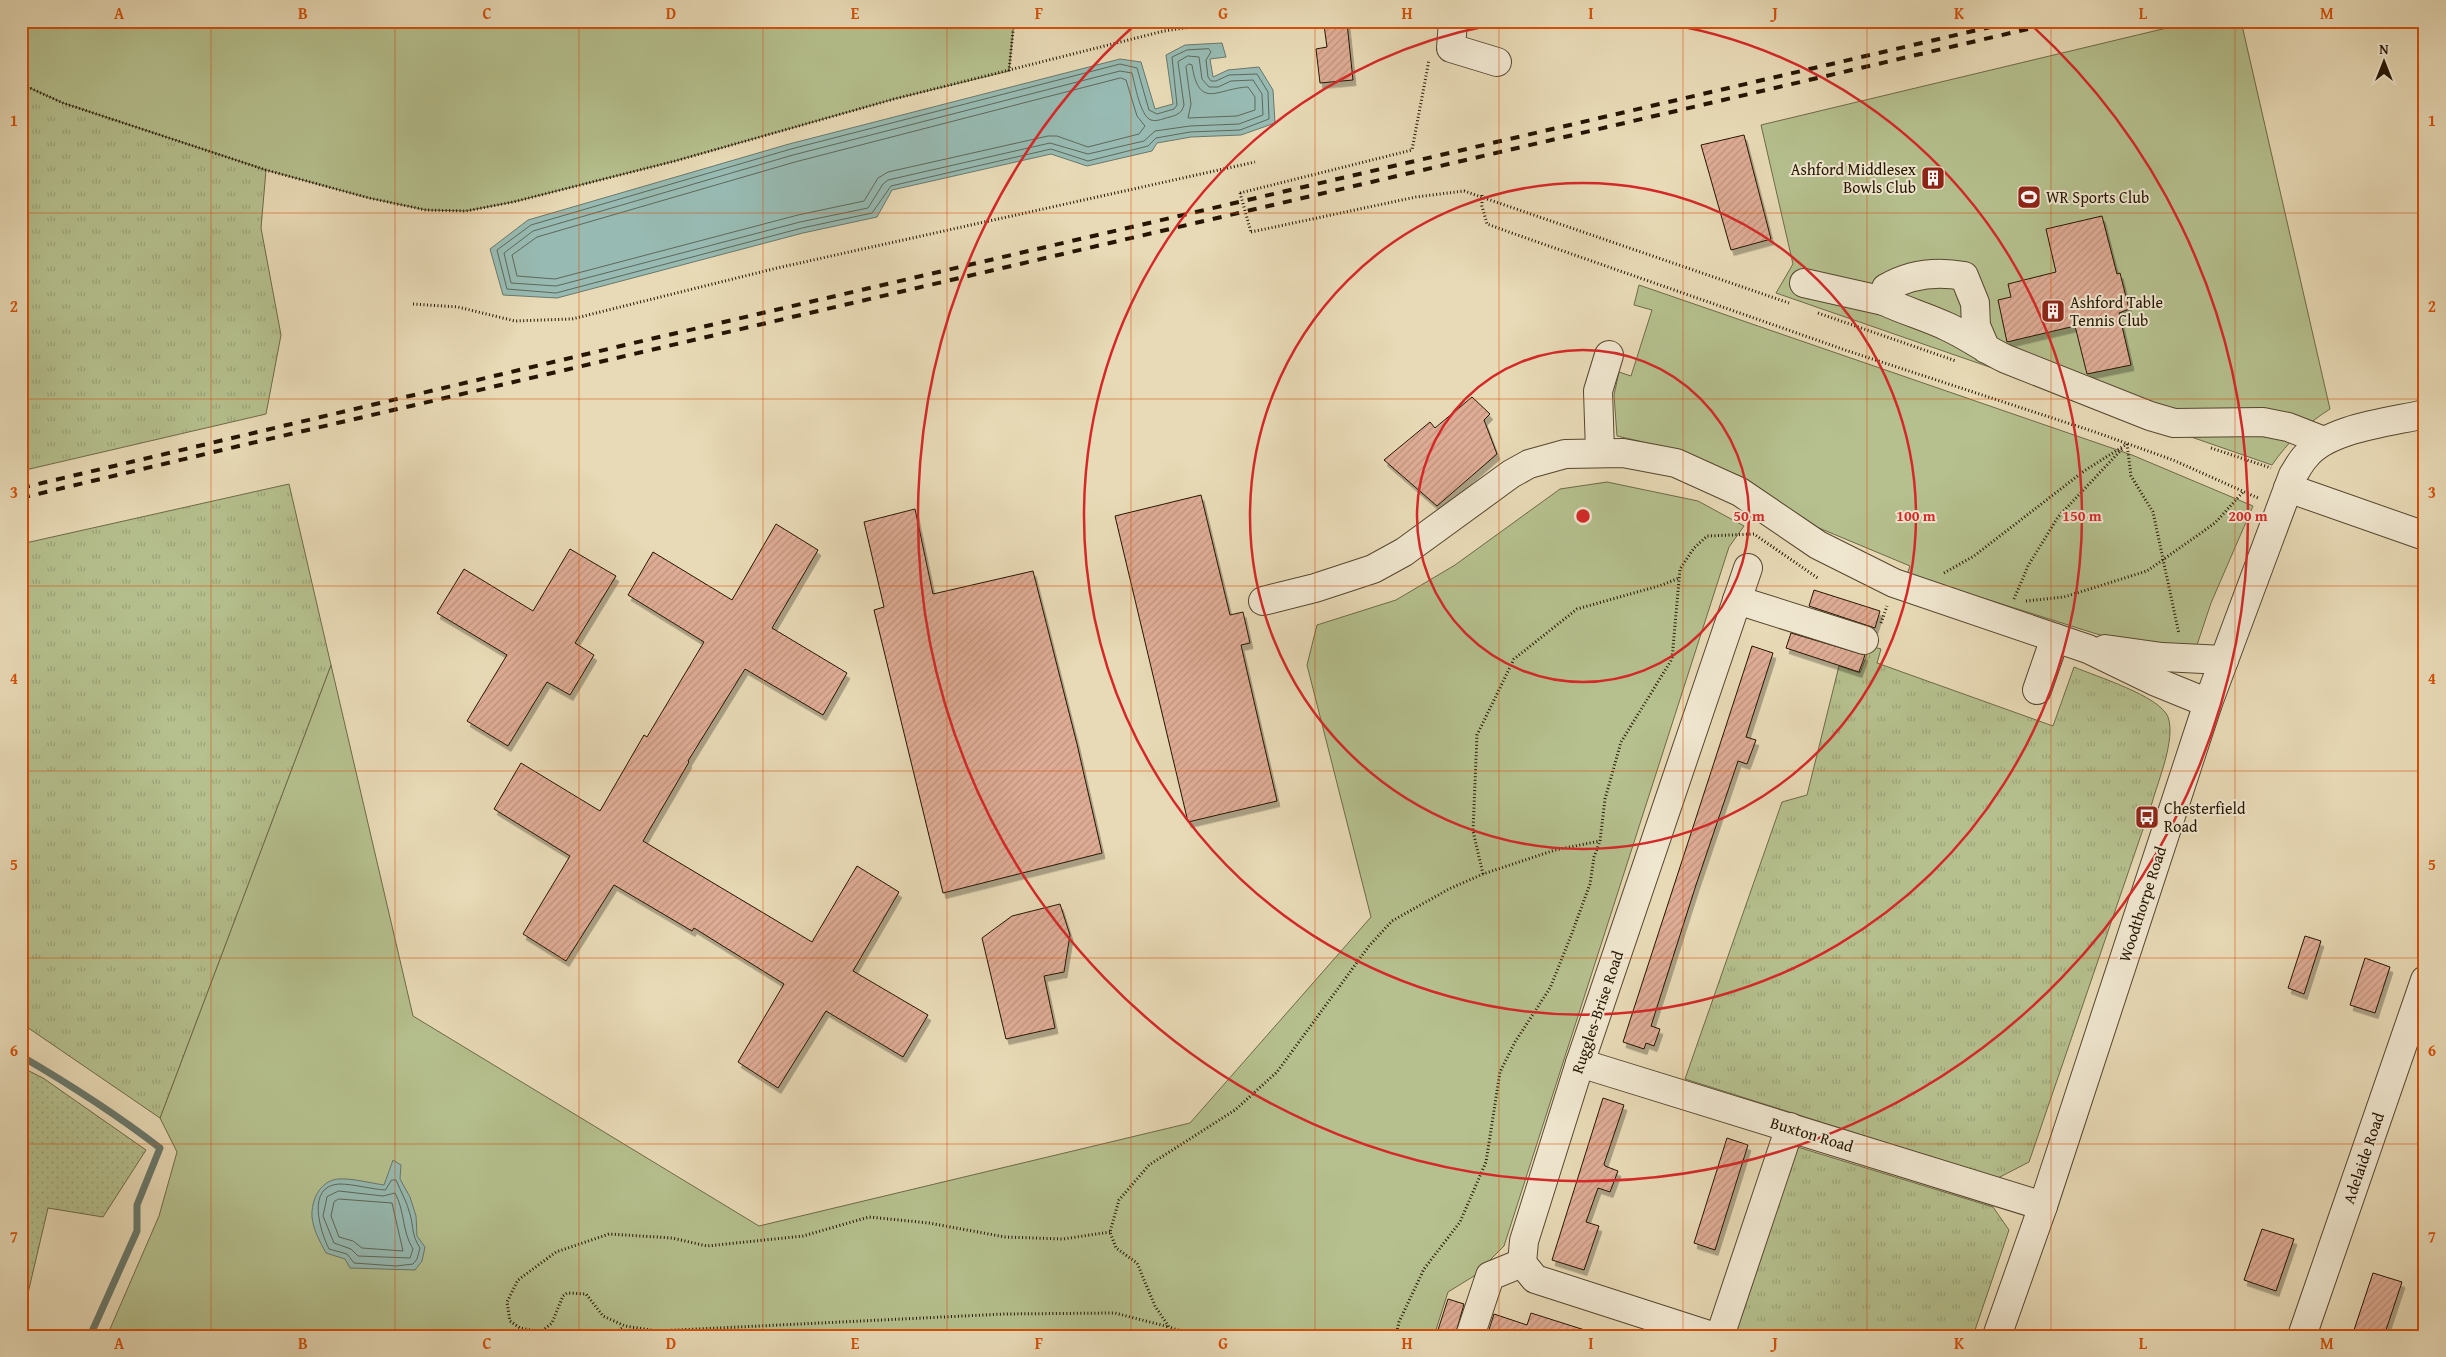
<svg xmlns="http://www.w3.org/2000/svg" width="2446" height="1357" viewBox="0 0 2446 1357" font-family="'Gentium Book Plus',serif">
<style>
.grass{fill:#b5c08e;stroke:#6d6a48}
.park{fill:url(#park-tufts);stroke:#6d6a48}
.garden{fill:url(#garden-dots);stroke:#6d6a48}
.water{fill:#97bab2;stroke:#69786b}
.lines{fill:none;stroke-linecap:round;stroke-linejoin:round}
.shore{stroke:#5e685a;stroke-width:1}
.stream{stroke:#69786b;stroke-width:7}
.building{fill:url(#building-hatch);stroke:#251501;filter:url(#shadow)}
.minor-casing{stroke:#56462e;stroke-width:30}
.path{stroke:#251501;stroke-width:3;stroke-dasharray:1 2.5;stroke-linecap:butt}
.minor{stroke:#f0e7d0;stroke-width:28}
.rail{stroke:#251501;stroke-width:4;stroke-dasharray:9 9;stroke-linecap:butt}
.path-bridge{stroke:#251501;stroke-width:3;stroke-dasharray:1 2.5;stroke-linecap:butt}
.grid{fill:none;stroke:#d4520b;stroke-width:1;stroke-opacity:0.55}
.ring{fill:none;stroke:#d62828;stroke-width:2.5}
.labels{text-anchor:middle;dominant-baseline:central;stroke-width:4;stroke-linejoin:round;paint-order:stroke}
.poi-label{font-size:16px;fill:#251501;stroke:#f0e7d0;text-anchor:start}
.street-label{font-size:16px;fill:#251501;stroke:#f0e7d0}
.centre{fill:#d62828;stroke:#f0e7d0;stroke-width:2.5}
.ring-label{font-size:15px;text-anchor:middle;font-weight:bold;fill:#d62828;stroke:#f0e7d0;stroke-width:4;stroke-linejoin:round;paint-order:stroke}
.neatline{fill:none;stroke:#d4520b;stroke-width:2}
.grid-label{font-size:16px;text-anchor:middle;font-weight:bold;fill:#d4520b}
</style>
<defs>
<pattern id="park-tufts" width="24" height="20" patternUnits="userSpaceOnUse" patternTransform="scale(1.25)"><rect width="24" height="20" fill="#b5c08e"/><path d="M3 7l-1-3M5 7V3M7 7l1-3M15 17l-1-3M17 17v-4M19 17l1-3" fill="none" stroke="#9ca479"/></pattern>
<pattern id="garden-dots" width="8" height="8" patternUnits="userSpaceOnUse" patternTransform="scale(1.25)"><rect width="8" height="8" fill="#b5c08e"/><path d="M2 2h.1M6 6h.1" fill="none" stroke="#9ca479" stroke-width="1.8" stroke-linecap="round"/></pattern>
<pattern id="building-hatch" width="6" height="6" patternUnits="userSpaceOnUse" patternTransform="scale(1.25)"><rect width="6" height="6" fill="#dfac95"/><path d="M-1 1l2-2M0 6l6-6M5 7l2-2" fill="none" stroke="#bf937f"/></pattern>
<filter id="shadow"><feDropShadow dx="3" dy="5.5" stdDeviation="0" flood-color="#0004"/></filter>
</defs>
<rect width="100%" height="100%" fill="#e8dab6"/>
<filter id="stains"><feTurbulence type="fractalNoise" baseFrequency=".004" numOctaves="4"/><feColorMatrix values="0 0 0 0 .2 0 0 0 0 .09 0 0 0 0 .02 0 0 0 .5 -.17"/></filter>
<radialGradient id="worn" r=".72"><stop offset=".6" stop-color="#630" stop-opacity="0"/><stop offset="1" stop-color="#630" stop-opacity=".3"/></radialGradient>
<!-- grass -->
<g class="grass">
<path d="M21 21H1014L1009 71 894 99 675 161 513 202 466 211 426 210 369 198 266 170 63 103 21 84Z"/>
<path d="M2196 21H2241L2330 409C2306 424 2288 442 2272 465L1776 293 1793 264 1761 125Z"/>
<path d="M1639 285 2132 455 2253 506 2211 603 2197 645 2171 649 2103 636 1907 574 1910 566 1819 528 1742 477 1678 450 1617 436 1614 395 1619 372 1631 376 1652 310 1634 305Z"/>
<path d="M1607 482 1698 501 1744 526 1729 547 1504 1246 1474 1276 1448 1292 1434 1336H107L159 1216 177 1152 160 1118 331 665 413 1016 759 1226 1190 1123 1371 917 1307 665 1317 625 1396 600 1455 565 1560 489Z"/>
</g>
<!-- park -->
<g class="park">
<path d="M21 84 63 103 266 170 261 228 281 335 266 414 21 471Z"/>
<path d="M289 484 331 665 160 1118 21 1023V544Z"/>
<path d="M1870 646 1881 649 1877 663 2053 726 2074 667C2095 676 2160 696 2168 717 2176 739 2158 781 2152 803L2029 1162 1998 1178 1685 1079 1782 802 1807 795 1839 666 1860 673Z"/>
<path d="M1791 1145 1993 1207 2009 1230 1973 1336H1729Z"/>
</g>
<!-- garden -->
<path class="garden" d="M21 1067 43 1078 146 1150 103 1217 48 1208 28 1293 21 1292Z"/>
<!-- water -->
<g class="water">
<path d="M1222 43 1226 57 1210 59 1213 77 1228 70 1259 67 1273 90 1275 123 1241 135 1191 137 1157 143 1152 151 1087 166 1051 154 892 190 877 217 803 233 557 298 503 295 490 249 528 220 789 144 1120 59 1141 62 1155 109 1173 104 1166 55 1185 45Z"/>
<path d="M393 1160 401 1165 400 1179 410 1197 416 1216 417 1236 425 1247 422 1261 415 1270 350 1268 345 1259 326 1253C320 1242 313 1229 312 1217 311 1200 320 1181 338 1179 352 1178 370 1183 384 1185Z"/>
</g>
<g class="lines">
<!-- shore -->
<g class="shore">
<path d="M1209 49 1211 52 1206 60 1208 77 1211 81H1216L1229 75 1257 74 1268 92 1269 119 1240 130 1190 132 1156 138 1148 146 1088 161 1051 149 891 186 872 213 802 228 556 293 507 289 497 250 531 225 791 149 1120 64 1137 68 1149 110 1157 114 1174 109 1177 105 1172 57 1187 50Z"/>
<path d="M1188 56 1199 57 1202 79 1209 87H1218L1231 81 1253 80 1262 94 1263 115 1239 124 1190 126 1155 131 1144 141 1088 154 1050 143 888 180 883 184 868 208 800 222 556 286 511 283 504 253 533 231 793 155 1120 71 1132 73C1135 84 1140 116 1151 120 1157 122 1164 118 1170 117 1177 115 1182 113 1184 105L1178 62Z"/>
<path d="M1189 64 1192 65C1199 111 1218 88 1248 87L1255 97V110L1237 116 1188 118 1191 104 1186 67Z"/>
<path d="M1121 78 1126 80 1137 116 1145 126 1139 134 1088 147 1057 136H1048L888 172 878 178 864 201 798 215 555 279 517 276 512 255 537 237 795 162Z"/>
<path d="M392 1180H396C401 1192 407 1202 410 1214 414 1228 411 1234 420 1248L417 1259 413 1264 396 1266 354 1263 347 1254 329 1249C320 1231 306 1186 339 1184 354 1184 370 1189 385 1190Z"/>
<path d="M339 1191 383 1196 395 1193C405 1211 402 1232 413 1249L410 1258 358 1256 351 1249 334 1243 323 1216 327 1197Z"/>
<path d="M339 1199 392 1203 403 1251 362 1248 353 1241 339 1237 331 1216 334 1202Z"/>
</g>
<!-- stream -->
<path class="stream" d="M21 1056C69 1084 116 1114 160 1148L137 1205V1231L90 1336"/>
</g>
<!-- building -->
<g class="building">
<path d="M1347 23 1353 80 1320 83 1316 49 1327 47 1324 25Z"/>
<path d="M1744 135 1771 239 1731 250 1701 145Z"/>
<path d="M2102 216 2117 274 2120 273 2129 309 2119 313 2131 365 2087 374 2075 326 2007 342 1998 300 2011 297 2008 284 2056 272 2046 229Z"/>
<path d="M1472 397 1490 414 1484 420 1497 454 1437 506 1384 460 1430 422 1435 428Z"/>
<path d="M1201 495 1230 615 1243 612 1250 643 1241 645 1277 801 1188 822 1115 516Z"/>
<path d="M915 509 933 594 1033 571 1077 744 1102 853 943 893 874 610 884 607 864 522Z"/>
<path d="M776 524 818 550 772 628 847 673 823 715 745 669 688 761 689 762 643 841 812 942 857 866 899 892 853 971 928 1015 903 1057 826 1011 778 1088 738 1062 784 984 694 928 692 931 614 885 566 961 523 934 570 856 494 809 521 763 600 811 644 735 647 737 704 642 628 595 653 552 732 600Z"/>
<path d="M570 549 616 576 575 643 594 655 570 695 547 682 508 746 467 721 507 655 437 613 464 569 533 611Z"/>
<path d="M1814 590 1880 611 1875 628 1809 606Z"/>
<path d="M1791 633 1865 655 1859 672 1786 648Z"/>
<path d="M1752 646 1773 653 1746 737 1756 740 1747 764 1738 761 1696 885 1651 1026 1660 1029 1654 1046 1646 1043 1644 1049 1623 1042Z"/>
<path d="M1060 904 1070 935 1064 972 1044 976 1055 1028 1006 1039 982 938 1012 916Z"/>
<path d="M2305 936 2321 941 2304 994 2288 988Z"/>
<path d="M2365 958 2390 967 2375 1013 2350 1005Z"/>
<path d="M1603 1098 1624 1105 1604 1164 1605 1166 1618 1171 1610 1192 1598 1188 1586 1222 1599 1226 1584 1270 1552 1260Z"/>
<path d="M1727 1138 1748 1145 1715 1250 1694 1243Z"/>
<path d="M2262 1229 2294 1239 2276 1291 2244 1280Z"/>
<path d="M2373 1273 2402 1282 2384 1336H2352Z"/>
<path d="M1448 1299 1464 1304 1455 1336H1436Z"/>
<path d="M1531 1313 1591 1332 1590 1336H1487L1494 1314 1527 1325Z"/>
</g>
<g class="lines">
<!-- minor casing -->
<g class="minor-casing">
<g id="minor">
<path d="M1453 21 1451 48 1497 62"/>
<path d="M1804 283 1884 301"/>
<path d="M1986 349 1976 326 1975 303 1964 276C1937 271 1910 274 1886 288L1884 301C1905 311 1927 317 1948 327 1968 336 1986 350 2006 359L2150 416 2174 423 2263 422 2288 427 2324 441"/>
<path d="M1600 452 1598 391 1609 355"/>
<path d="M2288 488 2425 536"/>
<path d="M1737 600 1864 640"/>
<path d="M1263 601 1315 588 1373 569 1404 552 1511 474 1529 464 1565 454 1623 453 1676 463 1740 492 1818 545 1894 583 2088 649 2154 681 2208 703"/>
<path d="M2105 649 2162 657 2224 660"/>
<path d="M2037 690 2055 638"/>
<path d="M1580 1063 2043 1206"/>
<path d="M1470 1336 1490 1276 1522 1263"/>
<path d="M1712 1336 1535 1279 1522 1263 1524 1241 1580 1063 1748 568"/>
<path d="M1720 1336 1790 1127"/>
<path d="M1997 1336 2043 1206 2208 703 2293 475C2297 469 2301 461 2306 456 2328 428 2391 422 2425 414"/>
<path d="M2302 1336 2425 980"/>
</g>
</g>
<!-- path -->
<g class="path">
<path d="M1009 71 1014 21"/>
<path d="M21 84 63 103 266 170 369 198 426 210 466 211 513 202 675 161 894 99 1164 31 1231 21"/>
<path d="M1240 193 1412 150 1429 60"/>
<path d="M1482 195V206L1487 224 1509 232 1848 351 2095 432 2173 460 2258 498"/>
<path d="M1251 232 1416 197 1464 191 1789 303"/>
<path d="M413 304 458 307 515 321 572 319 777 268 1255 162"/>
<path d="M1818 313 1956 361"/>
<path d="M2127 444 2131 476 2153 512 2179 634"/>
<path d="M2211 448 2271 468"/>
<path d="M1944 573 1974 556 2084 471 2127 444"/>
<path d="M2014 599 2028 566 2058 517 2123 448"/>
<path d="M2026 601 2064 597 2147 571 2215 523 2243 492"/>
<path d="M1881 623 1887 606"/>
<path d="M1483 874 1473 831 1477 735 1514 659 1577 609 1662 585 1679 578"/>
<path d="M1110 1232 1063 1239 1005 1237 929 1223 869 1217 803 1236 707 1246 672 1238 609 1234 556 1252 518 1280 507 1302 510 1321 520 1328 541 1332 552 1323 563 1296 567 1293 586 1294 603 1316 625 1326 657 1331 1004 1314 1115 1313 1169 1327"/>
<path d="M609 1336 624 1327"/>
<path d="M1195 1336 1169 1327 1155 1306 1137 1263 1116 1248 1110 1232 1119 1200 1149 1165 1235 1110 1277 1072 1369 946 1392 921 1449 889 1483 874 1555 850 1600 841"/>
<path d="M1396 1336 1399 1322 1424 1269 1460 1222 1486 1162 1500 1072 1515 1042 1550 988 1572 933 1590 884 1594 857 1600 841 1605 799 1621 742 1672 659 1680 569 1694 548 1707 536 1754 534 1819 579"/>
</g>
<!-- minor -->
<use href="#minor" class="minor"/>
<!-- rail -->
<g class="rail">
<path d="M21 488 625 345 2016 21"/>
<path d="M21 498 239 446 2062 21"/>
</g>
<!-- path-bridge -->
<path class="path-bridge" d="M1240 193 1251 232"/>
</g>
<!-- grid -->
<path class="grid" d="M211 21V1336M395 21V1336M579 21V1336M763 21V1336M947 21V1336M1131 21V1336M1315 21V1336M1499 21V1336M1683 21V1336M1867 21V1336M2051 21V1336M2235 21V1336M21 213H2425M21 399H2425M21 586H2425M21 771H2425M21 958H2425M21 1144H2425"/>
<!-- distance rings -->
<g class="ring">
<circle cx="1583" cy="516" r="166"/>
<circle cx="1583" cy="516" r="333"/>
<path d="M1648 21A499 499 0 1 1 1518 21"/>
<path d="M2028 22A665 665 0 1 1 1138 22"/>
</g>
<!-- icons -->
<defs>
<g id="building-square" transform="scale(1.25)"><rect x="-9" y="-9" width="18" height="18" rx="4" fill="#8f2418" stroke="#f0e7d0"/><path d="M-4-6H4V6H1V3H-1V6H-4ZM-2.5-4.3h1.7v1.8h-1.7ZM.8-4.3h1.7v1.8H.8ZM-2.5-1h1.7V.8h-1.7ZM.8-1h1.7V.8H.8Z" fill="#fff"/></g>
<g id="stadium-square" transform="scale(1.25)"><rect x="-9" y="-9" width="18" height="18" rx="4" fill="#8f2418" stroke="#f0e7d0"/><path d="M0-5a6.5 5 0 1 0 0 10a6.5 5 0 1 0 0-10ZM-3.5-1.8h7v3.6h-7Z" fill="#fff"/></g>
<g id="bus-square" transform="scale(1.25)"><rect x="-9" y="-9" width="18" height="18" rx="4" fill="#8f2418" stroke="#f0e7d0"/><path d="M-5-6H5V4H4V6H2V4H-2V6H-4V4H-5ZM-3.5-4V0h7V-4ZM-3.5 1.2v1.5H-2V1.2ZM2 1.2v1.5H3.5V1.2Z" fill="#fff"/></g>
</defs>
<g fill-rule="evenodd">
<use href="#building-square" x="1933" y="178"/>
<use href="#stadium-square" x="2029" y="197"/>
<use href="#building-square" x="2053" y="311"/>
<use href="#bus-square" x="2147" y="817"/>
</g>
<g class="labels">
<!-- poi labels -->
<g class="poi-label">
<text x="1916" y="169" text-anchor="end">Ashford Middlesex<tspan x="1916" dy="18">Bowls Club</tspan></text>
<text x="2046" y="197">WR Sports Club</text>
<text x="2070" y="302">Ashford Table<tspan x="2070" dy="18">Tennis Club</tspan></text>
<text x="2164" y="808">Chesterfield<tspan x="2164" dy="18">Road</tspan></text>
</g>
<!-- street labels -->
<g class="street-label">
<text transform="translate(2142 904) rotate(-72)">Woodthorpe Road</text>
<text transform="translate(1597 1012) rotate(-71)">Ruggles-Brise Road</text>
<text transform="translate(1812 1134) rotate(17)">Buxton Road</text>
<text transform="translate(2363 1158) rotate(-71)">Adelaide Road</text>
</g>
</g>
<circle cx="1583" cy="516" r="8" class="centre"/>
<g class="ring-label">
<text x="1749" y="521">50 m</text>
<text x="1916" y="521">100 m</text>
<text x="2082" y="521">150 m</text>
<text x="2248" y="521">200 m</text>
</g>
<!-- margin -->
<rect width="2446" height="1357" fill="none" stroke="#e8dab6" stroke-width="55"/>
<!-- north arrow -->
<g transform="translate(2384 62)" stroke="#f0e7d0" stroke-width="4" paint-order="stroke">
<path d="M0-4L9 19L0 12L-9 19Z" fill="#251501"/>
<text y="-8" font-size="14" font-weight="bold" text-anchor="middle" fill="#251501">N</text>
</g>
<rect x="28" y="28" width="2390" height="1302" class="neatline"/>
<g class="grid-label">
<text x="119" y="19">A</text>
<text x="303" y="19">B</text>
<text x="487" y="19">C</text>
<text x="671" y="19">D</text>
<text x="855" y="19">E</text>
<text x="1039" y="19">F</text>
<text x="1223" y="19">G</text>
<text x="1407" y="19">H</text>
<text x="1591" y="19">I</text>
<text x="1775" y="19">J</text>
<text x="1959" y="19">K</text>
<text x="2143" y="19">L</text>
<text x="2327" y="19">M</text>
<text x="14" y="126">1</text>
<text x="2432" y="126">1</text>
<text x="14" y="312">2</text>
<text x="2432" y="312">2</text>
<text x="14" y="498">3</text>
<text x="2432" y="498">3</text>
<text x="14" y="684">4</text>
<text x="2432" y="684">4</text>
<text x="14" y="870">5</text>
<text x="2432" y="870">5</text>
<text x="14" y="1056">6</text>
<text x="2432" y="1056">6</text>
<text x="14" y="1242">7</text>
<text x="2432" y="1242">7</text>
<text x="119" y="1349">A</text>
<text x="303" y="1349">B</text>
<text x="487" y="1349">C</text>
<text x="671" y="1349">D</text>
<text x="855" y="1349">E</text>
<text x="1039" y="1349">F</text>
<text x="1223" y="1349">G</text>
<text x="1407" y="1349">H</text>
<text x="1591" y="1349">I</text>
<text x="1775" y="1349">J</text>
<text x="1959" y="1349">K</text>
<text x="2143" y="1349">L</text>
<text x="2327" y="1349">M</text>
</g>
<rect width="100%" height="100%" filter="url(#stains)"/>
<rect width="100%" height="100%" fill="url(#worn)"/>
</svg>
